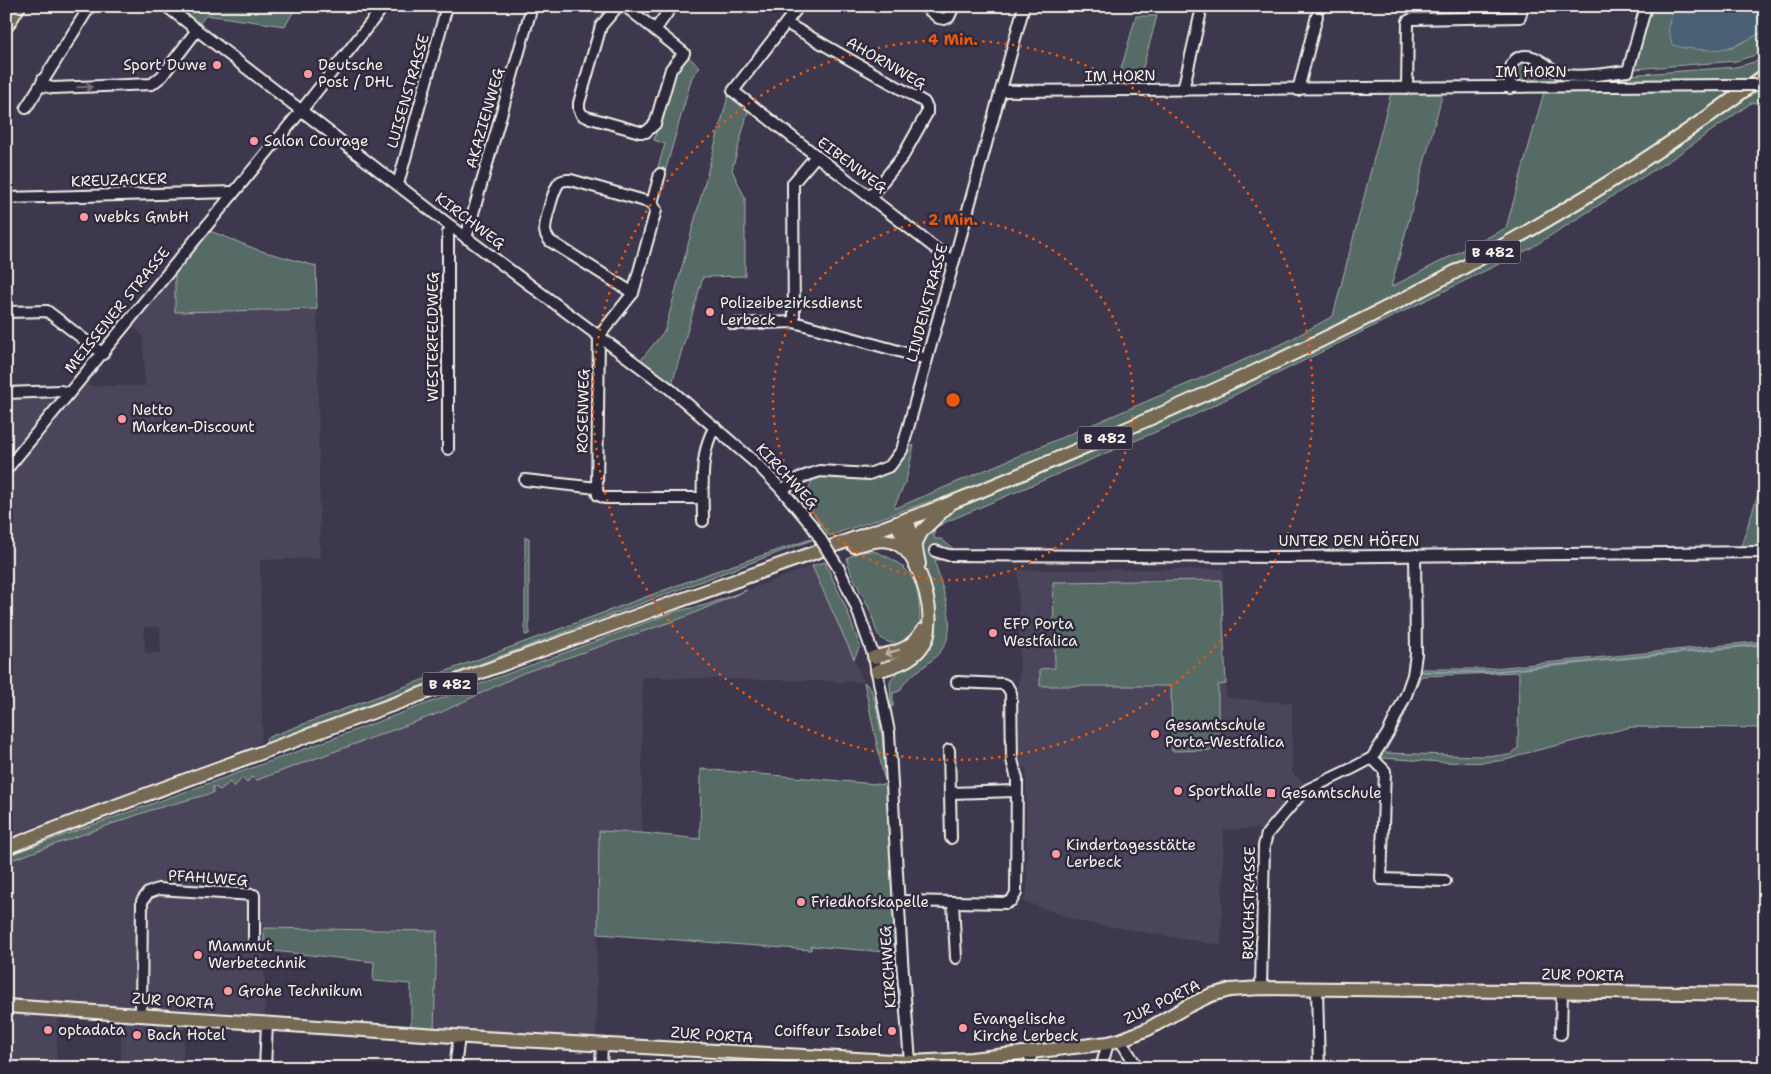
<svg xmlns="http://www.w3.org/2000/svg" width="1771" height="1074" viewBox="0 0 1771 1074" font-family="'Shantell Sans',sans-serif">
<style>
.built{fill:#4c455c;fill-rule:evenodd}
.green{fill:#566b66;stroke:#a5aea7;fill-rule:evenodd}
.water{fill:#4a6175;stroke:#8e9ba3}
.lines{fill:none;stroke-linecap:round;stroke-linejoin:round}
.stream{stroke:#8e9ba3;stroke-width:2.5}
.minor-casing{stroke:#f4f1e8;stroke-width:14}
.major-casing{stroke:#f4f1e8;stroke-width:16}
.minor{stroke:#2f2a3d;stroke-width:10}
.major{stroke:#766a55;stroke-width:12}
.minor-bridge-casing{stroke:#f4f1e8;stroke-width:14;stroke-linecap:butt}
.minor-bridge{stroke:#2f2a3d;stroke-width:10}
.oneway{stroke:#747079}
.oneway2{stroke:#c2bbad}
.ring{fill:none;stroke:#e8590c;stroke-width:2.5;stroke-dasharray:2.5 5}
.poi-dot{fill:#ff9aa2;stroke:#2f2a3d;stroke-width:2}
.labels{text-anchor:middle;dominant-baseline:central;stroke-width:5;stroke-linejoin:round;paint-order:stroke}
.shield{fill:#2f2a3d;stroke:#b9b5b5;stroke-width:1}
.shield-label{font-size:14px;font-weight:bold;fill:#f4f1e8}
.street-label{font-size:15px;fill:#f4f1e8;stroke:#2f2a3d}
.poi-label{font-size:15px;fill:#f4f1e8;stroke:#2f2a3d;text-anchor:start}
.centre{fill:#e8590c;stroke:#2f2a3d;stroke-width:2.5}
.ring-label{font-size:15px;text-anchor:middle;font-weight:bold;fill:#e8590c;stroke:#2f2a3d;stroke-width:5;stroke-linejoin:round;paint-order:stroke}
</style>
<rect width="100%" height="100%" fill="#3e384e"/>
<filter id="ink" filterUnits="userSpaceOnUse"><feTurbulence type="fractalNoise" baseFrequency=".02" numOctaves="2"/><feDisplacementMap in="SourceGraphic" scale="10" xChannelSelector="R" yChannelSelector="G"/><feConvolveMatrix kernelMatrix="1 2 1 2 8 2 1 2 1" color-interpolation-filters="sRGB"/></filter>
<g filter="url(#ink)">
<!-- built -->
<g class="built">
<path d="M175 268 176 312 317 309 320 558 260 560 262 733 260 743 6 838V394L69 393 82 380 88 386H145L143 336 129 322ZM144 627H160L161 653H145Z"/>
<path d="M812 566 864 682 642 677V833L599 831 596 1038 434 1031 437 931 264 928 265 1017 6 999V862L151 810 213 793V786L230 782 234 786 242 777H251L442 712 523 673 685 617 747 590Z"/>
<path d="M1223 569 1226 698 1292 703V773L1309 787 1271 829H1224L1221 945 1078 921 1023 901 1027 892 1026 768 1024 766 1019 765 1018 686 1020 670 1018 570Z"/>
<path d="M6 1012 58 1015 56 1068H6Z"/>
<path d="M121 1019 184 1023 183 1068H121Z"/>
</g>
<!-- green -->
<g class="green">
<path d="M158 6H297L285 26 206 15 193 32Z"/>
<path d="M1649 6H1674L1668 28 1731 48 1765 31V52L1736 61 1633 69Z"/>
<path d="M1136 16H1157L1138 86 1116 87Z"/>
<path d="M687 56 700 67 692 77 665 172 657 170 665 144 654 140 672 74Z"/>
<path d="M1526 59 1589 78 1736 67 1765 59V102L1751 103 1676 156 1531 248 1188 418 946 522 935 528 934 539H941L956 551 1153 552 1242 550 1241 558H1017L935 560C941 594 966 632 932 660 919 672 907 675 900 691L893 693V707L891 705 890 682 896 673 922 656 933 642 936 632V617L931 589 924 569 921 555 927 533 941 520 931 501 829 536 804 499 813 478 821 469 869 471 888 463 898 451 914 445 906 481 894 507 896 508 1286 342 1333 316 1391 93 1443 92 1391 287 1506 228 1544 92H1551L1554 85 1520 84 1512 75 1515 63Z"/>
<path d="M730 89 750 104 732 170 745 198V276L703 277 672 384 641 360 665 330Z"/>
<path d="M205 229 258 250 316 266 317 309 175 312V268Z"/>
<path d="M1765 473V557L1740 549Z"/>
<path d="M525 537 529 538V634L525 635Z"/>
<path d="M811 539 812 540 267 743 266 738 713 572Z"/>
<path d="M874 551C916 568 920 583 920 627L904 644C896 643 887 644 881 638 875 632 874 621 871 613 864 594 850 578 847 558L858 552Z"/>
<path d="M825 562 846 608 860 646 854 659 812 566Z"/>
<path d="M1221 580 1226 684 1218 685V750L1172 751 1171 686H1040V669L1055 668 1053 582Z"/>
<path d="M747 590 685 617 523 673 442 712 257 780 251 777 247 783 242 778 234 787 230 782 220 790 213 786V793L151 810 6 862V856L299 751 677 611 706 605Z"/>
<path d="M1765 641V728L1631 727 1522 754C1498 770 1411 759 1380 758L1399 720 1422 669H1485ZM1519 672 1518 748 1510 755 1480 756 1386 753 1385 752 1402 721 1420 678 1422 676Z"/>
<path d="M864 682 871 689 876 705 882 736 886 774 898 953 811 946V950L598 934 599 831 642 833 700 839 701 769 887 785 883 774Z"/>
<path d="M264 928 437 931 434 1031 411 1029V984L373 981 374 962 264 950Z"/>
</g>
<!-- water -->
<path class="water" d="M1674 6H1765V31C1735 46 1728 52 1694 49 1686 48 1679 48 1672 44L1668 28Z"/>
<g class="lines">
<!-- stream -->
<path class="stream" d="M1424 672H1487L1765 644"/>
<!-- minor casing -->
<g class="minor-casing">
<g id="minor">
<path d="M166 6 452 227 670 389 758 465 782 490 813 527"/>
<path d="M618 6 601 26 579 103V109L582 115 587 117 640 132H646L655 124 671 69 684 53 625 6"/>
<path d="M799 6 733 91 953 262"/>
<path d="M924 6 939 18 944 19 949 17 954 6"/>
<path d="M786 23 924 102 927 107V113L903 156 870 197"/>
<path d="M655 30 672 6"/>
<path d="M43 79 44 86 53 88 152 84 162 76 197 30"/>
<path d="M1407 88 1408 21 1412 19 1520 17 1523 6"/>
<path d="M1510 88C1510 77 1508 61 1520 57 1538 51 1550 73 1566 75 1586 78 1608 73 1628 71L1646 6"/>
<path d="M1183 90 1200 16"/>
<path d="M1298 90 1317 16"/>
<path d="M1001 91 1730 85"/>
<path d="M26 108 90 6"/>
<path d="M398 184 447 6"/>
<path d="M6 198 233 192"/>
<path d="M652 203 656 210 633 293 599 336 597 488 598 495 605 498H697"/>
<path d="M466 238 532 6"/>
<path d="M633 293 550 241C547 237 545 235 545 230 545 221 554 187 560 182 564 179 567 180 571 180L652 203 660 174"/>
<path d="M6 312 47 311 103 354"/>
<path d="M794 322 793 183 816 156"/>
<path d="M733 324 794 322 927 359"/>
<path d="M6 393 60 391 69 393"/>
<path d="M448 449V233L452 227"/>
<path d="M6 470 301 111 384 6"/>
<path d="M525 480 597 488"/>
<path d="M782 490 799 478 820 471 869 474 890 466 902 450 1024 6"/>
<path d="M703 521C703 493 699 451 715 427"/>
<path d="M935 551 948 555 1285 557 1765 552"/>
<path d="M839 569 856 606 874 657 889 732 902 960 910 1062"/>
<path d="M949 750 951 838"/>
<path d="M1372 758 1385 771 1381 879 1445 881"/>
<path d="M950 793 1016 791"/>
<path d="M899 901 1007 903 1012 900 1016 893 1017 779 1012 760 1011 693 1007 686 1003 684 957 682"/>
<path d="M953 902 956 958"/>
<path d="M1261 988 1264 846 1267 834 1300 795 1309 789 1351 769 1372 758 1388 733 1406 695 1413 675 1416 654 1415 555"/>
<path d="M1317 989 1319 1068"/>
<path d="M141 1016 142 901 148 893 158 889 254 895V942"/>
<path d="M1561 1034 1562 991"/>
<path d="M1120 1040 1138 1068"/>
<path d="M802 1057V1068"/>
<path d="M265 1068 267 1023"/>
<path d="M455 1068 459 1036"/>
<path d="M601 1068 602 1044"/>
<path d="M1028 1068 1032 1052"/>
<path d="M1101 1068 1108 1043"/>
</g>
</g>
<!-- major casing -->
<g class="major-casing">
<g id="major">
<path d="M6 27 19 6"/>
<path d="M907 519 915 544 919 564"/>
<path d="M897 523 909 553"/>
<path d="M915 544 922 531 949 505"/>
<path d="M854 546C868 542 885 536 899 545 919 557 932 604 929 628 929 635 925 643 921 648 910 662 893 666 877 671"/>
<path d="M874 657C897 652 910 651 923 630"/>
<path d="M6 848C108 807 212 771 315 733 433 690 551 646 670 604 764 570 859 538 953 502 1019 476 1084 447 1149 419 1365 325 1576 218 1765 75"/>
<path d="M6 1006 483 1038 910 1062 971 1059 1108 1043 1120 1040 1148 1029 1186 1007 1211 995 1230 990 1261 988 1765 994"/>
</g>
</g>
<!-- minor -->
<use href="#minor" class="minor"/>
<!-- major -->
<use href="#major" class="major"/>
<!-- minor-bridge casing -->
<g class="minor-bridge-casing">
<g id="minor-bridge">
<path d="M1730 85H1765"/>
<path d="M813 527 839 569"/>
</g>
</g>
<!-- minor-bridge -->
<use href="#minor-bridge" class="minor-bridge"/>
</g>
<!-- one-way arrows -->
<defs><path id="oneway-shaft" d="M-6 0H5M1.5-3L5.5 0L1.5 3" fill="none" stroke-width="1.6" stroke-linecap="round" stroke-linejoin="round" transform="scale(1.25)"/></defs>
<use class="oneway" href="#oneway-shaft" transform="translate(85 87) rotate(-2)"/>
<use class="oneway2" href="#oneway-shaft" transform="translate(892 652) rotate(163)"/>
</g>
<!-- distance rings -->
<g class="ring">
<circle cx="953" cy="400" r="180"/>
<circle cx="953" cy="400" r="360"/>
</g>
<!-- markers -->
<g class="poi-dot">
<circle cx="217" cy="65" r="5"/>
<circle cx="308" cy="74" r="5"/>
<circle cx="254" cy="141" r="5"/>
<circle cx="84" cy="217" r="5"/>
<circle cx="710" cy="312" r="5"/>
<circle cx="122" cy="419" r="5"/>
<circle cx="993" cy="633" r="5"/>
<circle cx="1155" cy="734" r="5"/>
<circle cx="1178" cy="791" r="5"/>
<rect x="1266" y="788" width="10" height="10" rx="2.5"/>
<circle cx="1056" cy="854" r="5"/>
<circle cx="801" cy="902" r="5"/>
<circle cx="198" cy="955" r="5"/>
<circle cx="228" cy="991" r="5"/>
<circle cx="963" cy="1028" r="5"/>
<circle cx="48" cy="1030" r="5"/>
<circle cx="892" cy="1031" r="5"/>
<circle cx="137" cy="1035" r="5"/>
</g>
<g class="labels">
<!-- shield labels -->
<g class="shield">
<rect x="1465.5" y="240.5" width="55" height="23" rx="4"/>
<rect x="1077.5" y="426.5" width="55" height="23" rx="4"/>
<rect x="422.5" y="672.5" width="55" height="23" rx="4"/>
</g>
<g class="shield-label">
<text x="1493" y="252">B 482</text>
<text x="1105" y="438">B 482</text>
<text x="450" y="684">B 482</text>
</g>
<!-- street labels -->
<g class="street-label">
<text transform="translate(886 63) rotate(30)">AHORNWEG</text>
<text x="1531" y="72">IM HORN</text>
<text transform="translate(1120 76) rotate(-1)">IM HORN</text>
<text transform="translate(408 91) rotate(-74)">LUISENSTRASSE</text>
<text transform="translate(485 118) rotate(-74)">AKAZIENWEG</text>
<text transform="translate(852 165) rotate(37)">EIBENWEG</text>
<text transform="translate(119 180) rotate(-2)">KREUZACKER</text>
<text transform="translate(470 221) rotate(37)">KIRCHWEG</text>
<text transform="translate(927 303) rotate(-75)">LINDENSTRASSE</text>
<text transform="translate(117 310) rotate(-51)">MEISSENER STRASSE</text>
<text transform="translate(433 337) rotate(-90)">WESTERFELDWEG</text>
<text transform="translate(583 411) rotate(-89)">ROSENWEG</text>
<text transform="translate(787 476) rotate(47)">KIRCHWEG</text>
<text x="1349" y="541">UNTER DEN HÖFEN</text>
<text transform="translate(208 878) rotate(4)">PFAHLWEG</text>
<text transform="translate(1249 903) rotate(-89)">BRUCHSTRASSE</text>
<text transform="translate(888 967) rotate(-94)">KIRCHWEG</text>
<text transform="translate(1583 975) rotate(1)">ZUR PORTA</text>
<text transform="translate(173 1001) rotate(4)">ZUR PORTA</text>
<text transform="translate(1162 1002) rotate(-26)">ZUR PORTA</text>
<text transform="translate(712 1035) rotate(4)">ZUR PORTA</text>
</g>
<!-- poi labels -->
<g class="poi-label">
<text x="207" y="65" text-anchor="end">Sport Duwe</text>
<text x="318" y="65">Deutsche<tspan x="318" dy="17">Post / DHL</tspan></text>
<text x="264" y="141">Salon Courage</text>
<text x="94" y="217">webks GmbH</text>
<text x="720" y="303">Polizeibezirksdienst<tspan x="720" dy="17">Lerbeck</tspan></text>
<text x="132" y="410">Netto<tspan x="132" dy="17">Marken-Discount</tspan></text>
<text x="1003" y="624">EFP Porta<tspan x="1003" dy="17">Westfalica</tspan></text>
<text x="1165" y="725">Gesamtschule<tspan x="1165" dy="17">Porta-Westfalica</tspan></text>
<text x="1188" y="791">Sporthalle</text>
<text x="1281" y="793">Gesamtschule</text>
<text x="1066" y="845">Kindertagesstätte<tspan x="1066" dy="17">Lerbeck</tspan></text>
<text x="811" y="902">Friedhofskapelle</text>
<text x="208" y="946">Mammut<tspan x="208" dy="17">Werbetechnik</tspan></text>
<text x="238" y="991">Grohe Technikum</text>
<text x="973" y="1019">Evangelische<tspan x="973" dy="17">Kirche Lerbeck</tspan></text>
<text x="58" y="1030">optadata</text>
<text x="882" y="1031" text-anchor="end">Coiffeur Isabel</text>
<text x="147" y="1035">Bach Hotel</text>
</g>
</g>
<circle cx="953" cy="400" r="8" class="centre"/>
<g class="ring-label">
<text x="953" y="45">4 Min.</text>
<text x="953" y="225">2 Min.</text>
</g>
<!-- margin -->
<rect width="1771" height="1074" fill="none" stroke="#2f2a3d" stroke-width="25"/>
<rect x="12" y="12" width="1746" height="1049" fill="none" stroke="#f4f1e8" stroke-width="2" filter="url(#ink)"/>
</svg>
